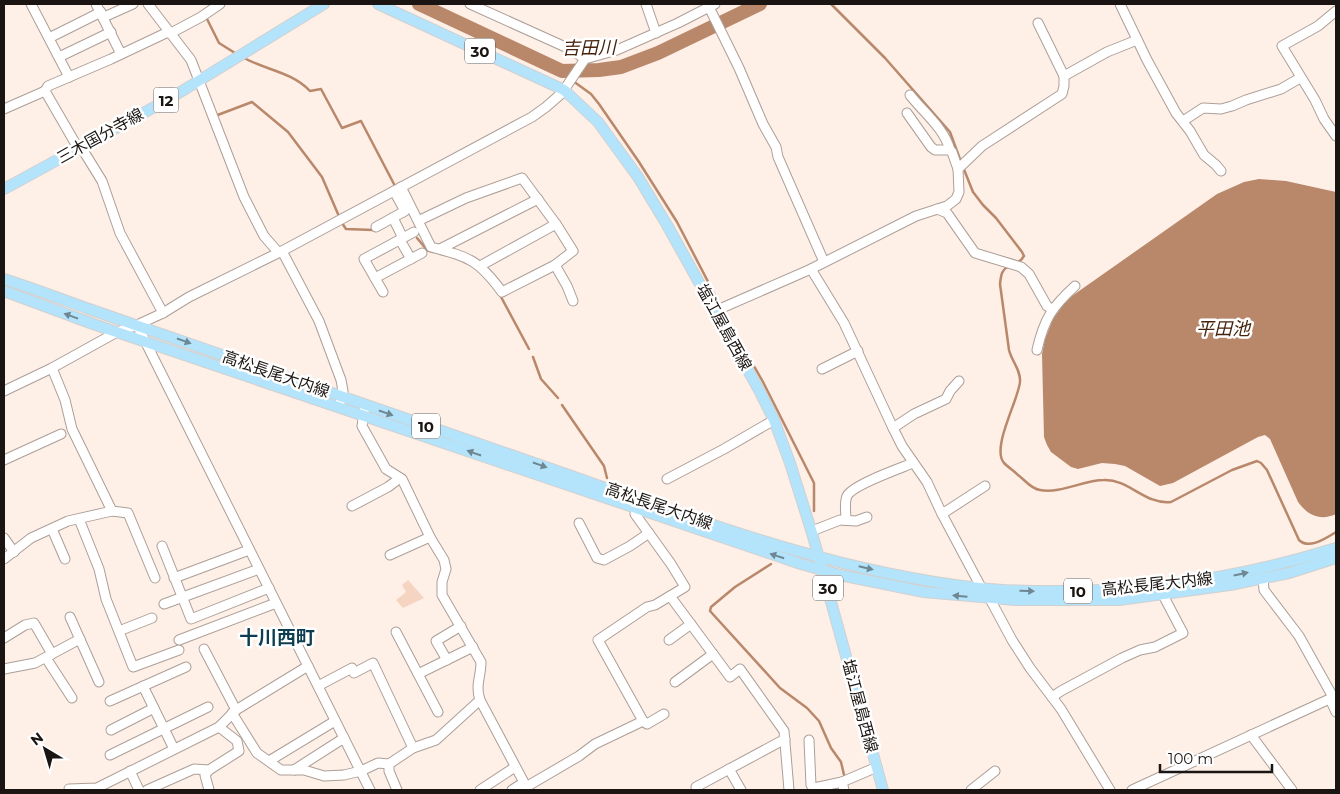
<svg xmlns="http://www.w3.org/2000/svg" width="1340" height="794" viewBox="0 0 1340 794" font-family="Montserrat,'Noto Sans JP',sans-serif">
<style>
.green{fill:#f5d4c1}
.water{fill:#b9886b}
.lines{fill:none;stroke-linecap:round;stroke-linejoin:round}
.stream{stroke:#b9886b;stroke-width:2.5}
.river{stroke:#b9886b;stroke-width:14}
.minor-casing{stroke:#ac9f97;stroke-width:11}
.major-casing{stroke:#d1d0d0;stroke-width:12}
.minor{stroke:#fff;stroke-width:9}
.major{stroke:#b3e4fb;stroke-width:10}
.oneway{fill:#6e8792}
.labels{text-anchor:middle;dominant-baseline:central;stroke-width:5;stroke-linejoin:round;paint-order:stroke}
.shield{fill:#fff;stroke:#5f5b59;stroke-width:1}
.shield-label{font-size:15px;font-weight:bold;fill:#1a1512}
.street-label{font-size:16px;fill:#1a1512;stroke:#fff}
.water-label{font-size:18px;font-style:italic;fill:#45230c;stroke:#fff}
.quarter-label{font-size:19px;font-weight:bold;fill:#0d3d51;stroke:#fff}
</style>
<rect width="100%" height="100%" fill="#feefe7"/>
<!-- green -->
<path class="green" d="M408 580 424 598 403 608 396 600 406 592 402 585Z"/>
<!-- water -->
<path class="water" d="M1259 179 1286 181 1336 192V514C1321 521 1308 516 1298 502L1270 439 1265 435 1258 437 1173 483 1160 486 1125 466 1115 464 1102 463 1078 469 1071 467 1051 452 1047 445 1044 437 1042 354 1045 339 1053 319 1063 305 1072 296 1217 194 1244 182Z"/>
<g class="lines">
<!-- stream -->
<g class="stream">
<path d="M831 4 885 58 950 132 961 162"/>
<path d="M206 17 219 43 235 53"/>
<path d="M244 58C266 70 292 72 310 91L321 89 342 128 361 121 395 186 398 185"/>
<path d="M562 71 569 77"/>
<path d="M573 81 591 94 599 104 639 162 677 222 717 299"/>
<path d="M215 116 252 102 288 132 322 177 338 214"/>
<path d="M963 167 973 192 983 205 996 218 1022 252 1024 256 1021 260 1016 263"/>
<path d="M342 223 346 229 373 230"/>
<path d="M417 238 427 250 433 252"/>
<path d="M1009 266C1001 270 1001 276 1000 284L1009 350C1012 362 1021 370 1020 382 1018 401 991 448 1004 463 1008 467 1014 471 1018 475 1025 480 1031 489 1040 490 1061 494 1083 480 1104 480 1129 479 1145 505 1171 502L1232 470 1257 461 1261 463 1267 470 1299 540C1309 550 1326 538 1336 532"/>
<path d="M500 295 529 349"/>
<path d="M726 317 763 382 814 483V511"/>
<path d="M533 357 541 379 558 398"/>
<path d="M562 405 604 466 607 478"/>
<path d="M771 564 735 587 711 607 710 611 780 688 807 708 819 721 831 748 841 762 845 779"/>
</g>
<!-- river -->
<path class="river" d="M419 4 562 71 599 70 621 67 658 53 760 4"/>
<!-- minor casing -->
<g class="minor-casing">
<g id="minor">
<path d="M31 4 69 77"/>
<path d="M96 4 121 54"/>
<path d="M148 4 191 60 244 197 264 236 278 252"/>
<path d="M470 4 572 50 585 59"/>
<path d="M646 4 656 33"/>
<path d="M1120 4 1147 60 1176 113 1190 131 1204 155 1216 165 1221 171"/>
<path d="M709 7 739 68 763 124 776 147 778 157 824 262"/>
<path d="M1336 11 1318 26 1282 46 1315 100 1324 119 1336 136"/>
<path d="M104 17 133 4"/>
<path d="M49 38 101 12"/>
<path d="M59 57 111 32"/>
<path d="M1064 76 1107 52 1137 40"/>
<path d="M910 95C924 113 944 128 950 150"/>
<path d="M4 109 45 91"/>
<path d="M907 113 931 147 935 150H950L952 152 958 169"/>
<path d="M1183 121 1203 108 1221 109 1232 106 1246 100 1281 89 1300 78"/>
<path d="M81 147 102 181 120 233 163 313"/>
<path d="M78 148 45 91 48 86 111 59 166 33H171L201 17 220 4"/>
<path d="M401 187 431 247C468 257 478 259 502 292L555 265 573 251 556 224 522 178 466 198 418 221"/>
<path d="M937 209 947 213 975 253 1021 267 1029 274 1047 306 1052 309"/>
<path d="M393 218 403 238"/>
<path d="M376 227 405 211 394 191"/>
<path d="M400 240 411 259"/>
<path d="M440 249 538 199"/>
<path d="M282 251 319 321 341 380 343 391 339 407"/>
<path d="M555 265 567 286 573 301"/>
<path d="M480 266 556 224"/>
<path d="M811 269 844 323 893 428 902 446 927 482 942 514 982 589 990 599 1012 640 1030 668 1061 709 1110 790"/>
<path d="M375 278 422 253"/>
<path d="M383 292 364 259 414 232"/>
<path d="M715 311 811 269 916 216 947 206 956 199 959 192 958 169 982 146 1062 94 1064 86V76L1038 23"/>
<path d="M137 325 370 790"/>
<path d="M1037 350C1044 319 1052 307 1075 286"/>
<path d="M52 368 65 400 72 429 112 511 128 513 155 578"/>
<path d="M822 369 858 351"/>
<path d="M4 391 52 368 117 332 137 325 163 313 189 297 282 251 532 117 546 107 562 93 585 59 617 50 678 23 715 4"/>
<path d="M365 405 362 426 386 469 402 479 430 537 444 560 446 569 442 582V595L481 662C481 677 475 685 480 700L528 790"/>
<path d="M893 428 914 414 946 399 950 391 959 381"/>
<path d="M4 460 61 434"/>
<path d="M667 479 724 449 774 420"/>
<path d="M352 506 388 487 400 478"/>
<path d="M637 509 635 514 671 564 685 587 655 605 647 607 598 640 643 721 647 724 664 714"/>
<path d="M942 514 985 486"/>
<path d="M79 519 99 569 106 599 133 667 179 650"/>
<path d="M846 520C846 512 844 503 847 496 852 485 901 468 913 463"/>
<path d="M579 523 597 558 604 560 630 546 649 533"/>
<path d="M52 529 65 559"/>
<path d="M812 531 840 520 856 521 867 517"/>
<path d="M4 538 14 552"/>
<path d="M162 546 191 619 269 588"/>
<path d="M390 555 430 537"/>
<path d="M4 559 31 538 68 521 112 511"/>
<path d="M174 578 249 550"/>
<path d="M1263 578 1264 590 1299 636 1333 697"/>
<path d="M670 596 730 677 740 669 784 731 789 790"/>
<path d="M164 604 259 569"/>
<path d="M70 617 99 682"/>
<path d="M119 631 152 618"/>
<path d="M396 632 438 712"/>
<path d="M4 638 25 625 34 623 52 654"/>
<path d="M179 640 276 603"/>
<path d="M669 640 691 624"/>
<path d="M204 649 236 710"/>
<path d="M46 658 72 698"/>
<path d="M447 660 436 641 461 626"/>
<path d="M4 669 35 663 80 639"/>
<path d="M418 674 473 647"/>
<path d="M675 682 713 654"/>
<path d="M143 686 174 749"/>
<path d="M318 686 352 668 354 673 373 663 413 748"/>
<path d="M1052 697 1061 691 1122 658 1140 650 1155 647 1183 633 1163 595"/>
<path d="M1330 699 1336 712"/>
<path d="M110 701 186 667"/>
<path d="M232 713 257 753 281 770H304L324 776 344 775 361 771 378 763 389 764 413 748 436 740 480 700"/>
<path d="M111 730 154 708"/>
<path d="M1251 735 1292 790"/>
<path d="M809 740 811 785 814 788 842 782 844 790"/>
<path d="M110 755 208 707"/>
<path d="M269 761 335 721"/>
<path d="M389 764V771L397 790"/>
<path d="M729 769 741 790"/>
<path d="M294 770 344 738"/>
<path d="M130 771 139 790"/>
<path d="M842 782 877 767"/>
<path d="M526 787 579 756 595 744 643 721"/>
<path d="M69 790V789L97 788 219 727 236 710 308 666"/>
<path d="M147 790 194 769 209 770"/>
<path d="M209 790 205 775 209 770 239 751 237 741 219 727"/>
<path d="M480 790 515 767"/>
<path d="M512 790 523 783"/>
<path d="M698 790 696 787 785 739"/>
<path d="M971 790 995 771"/>
<path d="M1132 790 1336 696"/>
</g>
</g>
<!-- major casing -->
<g class="major-casing">
<g id="major">
<path d="M378 4 564 90 598 122 638 177 667 225 759 390 774 420 790 463 812 533 883 790"/>
<path d="M4 189 169 99 324 4"/>
<path d="M4 279C32 288 61 299 89 309 239 360 387 413 537 464 681 514 826 571 979 588 1011 592 1043 591 1076 591 1167 589 1250 575 1336 548"/>
<path d="M4 291 93 324 801 564 840 575 924 592 1015 600H1119L1230 585 1289 573 1336 558"/>
</g>
</g>
<!-- minor -->
<use href="#minor" class="minor"/>
<!-- major -->
<use href="#major" class="major"/>
</g>
<!-- one-way arrows -->
<defs><path id="oneway-solid" d="M-6-.8H1V-3.2L6.5 0L1 3.2V.8H-6Z" transform="scale(1.25)"/></defs>
<g class="oneway">
<use href="#oneway-solid" transform="translate(71 316) rotate(-160)"/>
<use href="#oneway-solid" transform="translate(184 341) rotate(19)"/>
<use href="#oneway-solid" transform="translate(386 413) rotate(19)"/>
<use href="#oneway-solid" transform="translate(474 453) rotate(-161)"/>
<use href="#oneway-solid" transform="translate(540 465) rotate(19)"/>
<use href="#oneway-solid" transform="translate(777 556) rotate(-162)"/>
<use href="#oneway-solid" transform="translate(866 568) rotate(13)"/>
<use href="#oneway-solid" transform="translate(1241 574) rotate(-12)"/>
<use href="#oneway-solid" transform="translate(1027 591) rotate(1)"/>
<use href="#oneway-solid" transform="translate(960 596) rotate(-175)"/>
</g>
<g class="labels">
<!-- shield labels -->
<g class="shield">
<rect x="465" y="38.5" width="30" height="25" rx="4"/>
<rect x="153.5" y="87.5" width="25" height="25" rx="4"/>
<rect x="412" y="413.5" width="28" height="25" rx="4"/>
<rect x="813" y="575.5" width="30" height="25" rx="4"/>
<rect x="1064" y="578.5" width="28" height="25" rx="4"/>
</g>
<g class="shield-label">
<text x="480" y="51">30</text>
<text x="166" y="100">12</text>
<text x="426" y="426">10</text>
<text x="828" y="588">30</text>
<text x="1078" y="591">10</text>
</g>
<!-- street labels -->
<g class="street-label">
<text transform="translate(100 136) rotate(-29)">三木国分寺線</text>
<text transform="translate(724 327) rotate(61)">塩江屋島西線</text>
<text transform="translate(276 374) rotate(19)">高松長尾大内線</text>
<text transform="translate(659 506) rotate(19)">高松長尾大内線</text>
<text transform="translate(1157 584) rotate(-6)">高松長尾大内線</text>
<text transform="translate(860 706) rotate(75)">塩江屋島西線</text>
</g>
<!-- water labels -->
<g class="water-label">
<text transform="translate(589 48) rotate(-1)">吉田川</text>
<text x="1223" y="329">平田池</text>
</g>
<!-- quarter labels -->
<g class="quarter-label">
<text x="277" y="637">十川西町</text>
</g>
</g>
<!-- border -->
<rect width="1340" height="794" fill="none" stroke="#1a1512" stroke-width="10"/>
<!-- north arrow -->
<g transform="translate(45 749) rotate(322)" stroke="#ffffff" stroke-width="4" paint-order="stroke">
<path d="M0-4L9 19L0 12L-9 19Z" fill="#1a1512"/>
<text y="-8" font-size="14" font-weight="bold" text-anchor="middle" fill="#1a1512">N</text>
</g>
<!-- scale -->
<path d="M1160 764v8h112v-8" fill="none" stroke="#1a1512" stroke-width="2.5"/>
<text x="1168" y="764" font-size="15" fill="#1a1512" stroke="#ffffff" stroke-width="4" paint-order="stroke">100 m</text>
</svg>
